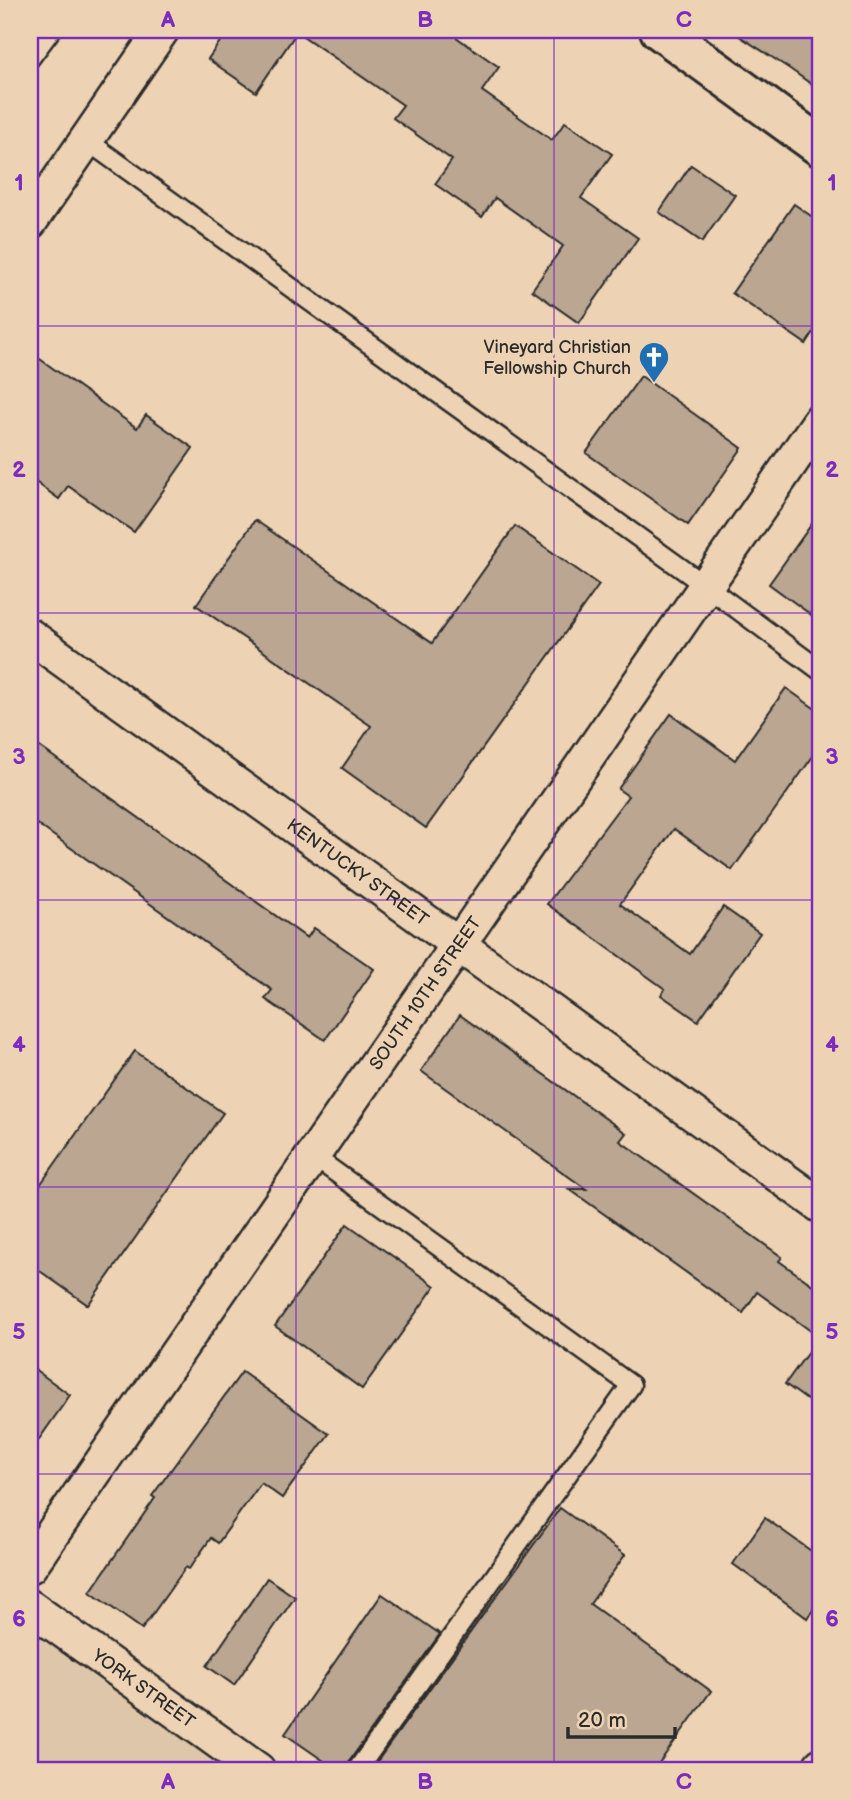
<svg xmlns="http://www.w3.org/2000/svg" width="851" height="1800" viewBox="0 0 851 1800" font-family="'Balsamiq Sans',sans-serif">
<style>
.built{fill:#dec6aa}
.building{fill:#baa691;stroke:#2b2b2b;stroke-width:2}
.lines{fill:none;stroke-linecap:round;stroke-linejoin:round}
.lane-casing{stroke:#2b2b2b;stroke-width:23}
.street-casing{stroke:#2b2b2b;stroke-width:38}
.secondary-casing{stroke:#2b2b2b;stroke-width:44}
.lane{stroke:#edd3b4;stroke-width:18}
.street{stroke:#edd3b4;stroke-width:33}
.secondary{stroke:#edd3b4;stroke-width:38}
.grid{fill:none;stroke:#7b2cbf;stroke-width:2;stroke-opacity:0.55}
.labels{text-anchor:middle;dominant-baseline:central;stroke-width:6;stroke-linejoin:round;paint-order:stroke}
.poi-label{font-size:18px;fill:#2b2b2b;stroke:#edd3b4;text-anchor:end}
.street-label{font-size:18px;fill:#2b2b2b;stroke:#edd3b4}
.neatline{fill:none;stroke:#7b2cbf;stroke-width:2.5}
.grid-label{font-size:23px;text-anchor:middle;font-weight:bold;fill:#7b2cbf}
</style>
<rect width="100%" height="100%" fill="#edd3b4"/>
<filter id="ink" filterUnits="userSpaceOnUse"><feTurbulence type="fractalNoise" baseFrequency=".0143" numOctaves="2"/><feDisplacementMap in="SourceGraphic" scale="14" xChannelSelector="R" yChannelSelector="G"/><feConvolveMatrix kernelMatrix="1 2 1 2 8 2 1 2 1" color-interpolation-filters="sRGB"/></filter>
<g filter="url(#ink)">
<!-- built -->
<path class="built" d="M30 1607 258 1770H30Z"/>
<!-- building -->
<g class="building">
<path d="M228 30H446L499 67 482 91 552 140 565 122 612 154 581 198 638 238 579 323 532 290 563 246 495 198 482 217 435 184 452 160 393 118 403 105 297 32 256 92 208 59Z"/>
<path d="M730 30H821V91L790 69Z"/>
<path d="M691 165 735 195 702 242 659 212Z"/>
<path d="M794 204 821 223V321L806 344 732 293Z"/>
<path d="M30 352 137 428 146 415 193 448 134 532 68 486 59 499 30 478Z"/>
<path d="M641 376 742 448 688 525 586 453Z"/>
<path d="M821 511V622L769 584Z"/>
<path d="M255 520 432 643 515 526 599 585 426 828 342 768 371 726 196 605Z"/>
<path d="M786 688 821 713V745L732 870 674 829 620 904 690 954 723 907 760 933 698 1021 661 995 665 989 547 904 628 796 618 789 671 714 735 760Z"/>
<path d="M30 740 307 938 314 928 374 969 325 1040 265 999 272 990 30 819Z"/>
<path d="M460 1015 626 1133 620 1141 782 1257 779 1261 821 1291V1410L785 1384 819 1337 757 1292 743 1313 569 1189H586L421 1071Z"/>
<path d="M135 1051 223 1113 88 1305 30 1264V1199Z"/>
<path d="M347 1224 435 1286 362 1389 275 1326Z"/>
<path d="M30 1366 70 1395 30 1452Z"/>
<path d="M242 1372 329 1434 282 1498 261 1483 218 1543 211 1538 189 1569 186 1567 142 1629 90 1592 155 1498 152 1496Z"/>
<path d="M560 1508 625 1555 590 1604 711 1691 654 1770H371Z"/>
<path d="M765 1518 821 1558V1599L807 1618 733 1564Z"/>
<path d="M267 1578 295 1597 234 1685 207 1666Z"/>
<path d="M382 1594 440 1634 348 1763 346 1770H337L285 1734Z"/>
</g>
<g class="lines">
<!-- lane casing -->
<g class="lane-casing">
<g id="lane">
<path d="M30 58 51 30"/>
<path d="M86 140 706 586 821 671"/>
<path d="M313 1156 631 1385 357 1770"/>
</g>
</g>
<!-- street casing -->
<g class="street-casing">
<g id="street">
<path d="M30 222 162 30"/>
<path id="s1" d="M30 636 821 1206"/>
<path id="s2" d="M30 1566 821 419"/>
<path id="s3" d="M30 1607 258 1770"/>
<path d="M818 1770 821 1765"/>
</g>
</g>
<!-- secondary casing -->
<g class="secondary-casing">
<path id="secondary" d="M660 30 821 147"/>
</g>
<!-- lane -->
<use href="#lane" class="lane"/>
<!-- street -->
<use href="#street" class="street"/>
<!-- secondary -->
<use href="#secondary" class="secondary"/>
</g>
</g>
<!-- grid -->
<path class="grid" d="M296 30V1770M554 30V1770M30 326H821M30 613H821M30 900H821M30 1187H821M30 1474H821"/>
<!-- icons -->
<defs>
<g id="church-pin" transform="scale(1.575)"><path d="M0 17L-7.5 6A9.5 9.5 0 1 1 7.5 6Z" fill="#1f6fb2" stroke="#edd3b4"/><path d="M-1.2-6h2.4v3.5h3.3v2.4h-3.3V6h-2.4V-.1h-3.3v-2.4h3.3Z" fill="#fff"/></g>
</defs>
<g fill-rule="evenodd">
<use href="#church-pin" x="654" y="357"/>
</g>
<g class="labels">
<!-- poi labels -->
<g class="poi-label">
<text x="631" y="347">Vineyard Christian<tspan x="631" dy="21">Fellowship Church</tspan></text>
</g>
<!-- street labels -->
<g class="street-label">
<text stroke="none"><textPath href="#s1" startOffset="404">KENTUCKY STREET</textPath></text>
<text stroke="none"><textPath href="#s2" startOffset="696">SOUTH 10TH STREET</textPath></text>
<text stroke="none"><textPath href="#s3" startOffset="140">YORK STREET</textPath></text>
</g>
</g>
<!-- margin -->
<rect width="851" height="1800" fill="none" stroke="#edd3b4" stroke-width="77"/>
<!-- scale -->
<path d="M568 1727v10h107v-10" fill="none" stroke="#2b2b2b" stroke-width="3.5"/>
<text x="578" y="1727" font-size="21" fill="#2b2b2b" stroke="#edd3b4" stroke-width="5" paint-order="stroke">20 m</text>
<rect x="38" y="38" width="774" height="1724" class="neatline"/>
<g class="grid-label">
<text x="168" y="27">A</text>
<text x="425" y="27">B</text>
<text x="684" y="27">C</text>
<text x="19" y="190">1</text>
<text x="832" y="190">1</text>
<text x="19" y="477">2</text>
<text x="832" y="477">2</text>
<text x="19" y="764">3</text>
<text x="832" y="764">3</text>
<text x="19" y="1052">4</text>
<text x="832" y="1052">4</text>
<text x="19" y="1339">5</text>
<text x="832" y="1339">5</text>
<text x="19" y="1626">6</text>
<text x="832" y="1626">6</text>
<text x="168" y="1789">A</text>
<text x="425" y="1789">B</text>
<text x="684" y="1789">C</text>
</g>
</svg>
